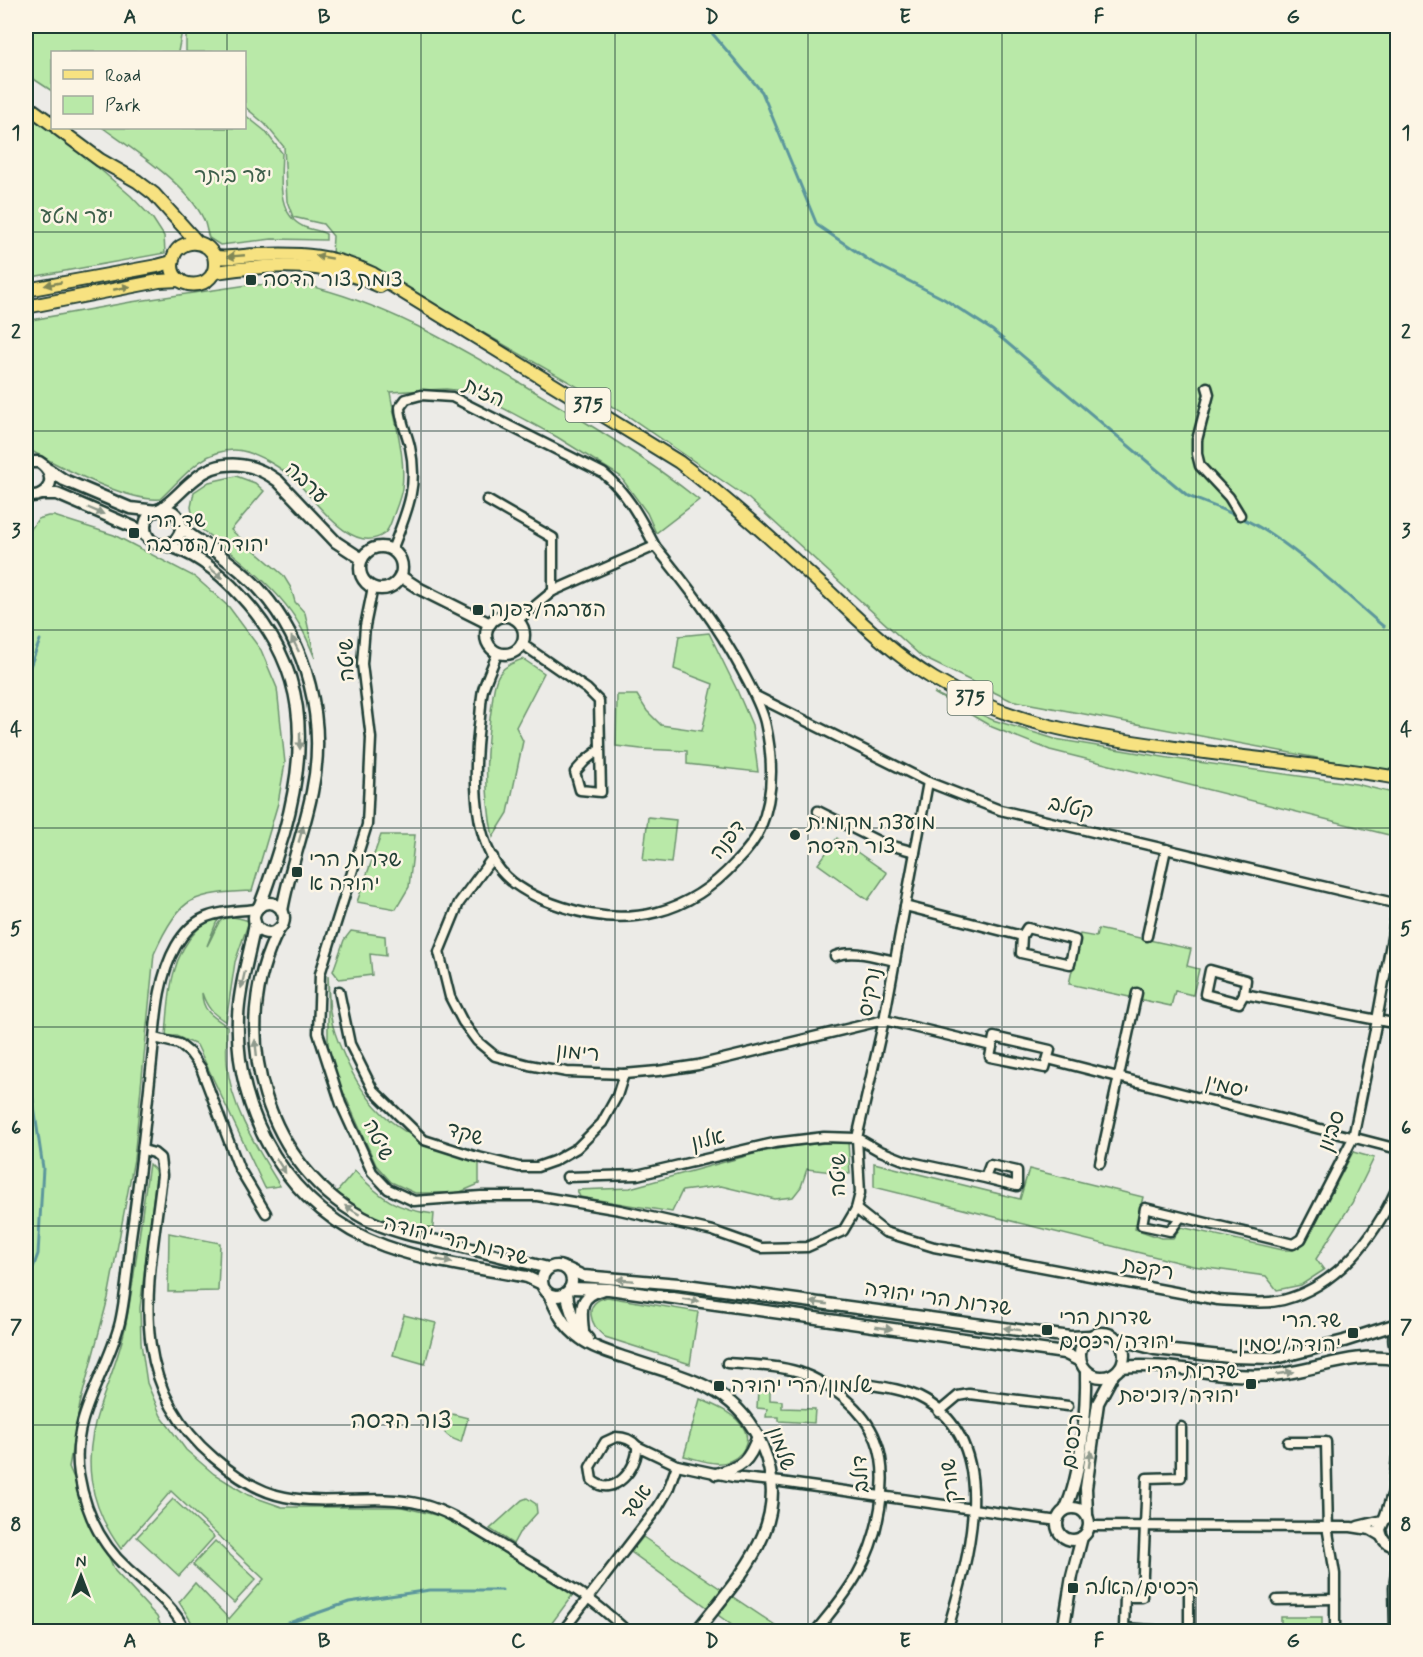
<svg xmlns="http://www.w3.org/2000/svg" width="1423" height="1657" viewBox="0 0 1423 1657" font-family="Mynerve,'Playpen Sans Hebrew',sans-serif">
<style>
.green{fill:#b9e9a8;stroke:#6c936e;stroke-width:1.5}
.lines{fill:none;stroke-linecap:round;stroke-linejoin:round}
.stream{stroke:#5c979c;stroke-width:3}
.minor-casing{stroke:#1f3d34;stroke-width:13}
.tertiary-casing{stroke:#1f3d34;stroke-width:15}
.primary-casing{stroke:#1f3d34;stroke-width:16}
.minor{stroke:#fcf5e5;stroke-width:8}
.tertiary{stroke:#fcf5e5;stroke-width:10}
.primary{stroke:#f7e281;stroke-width:12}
.oneway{fill:#808757}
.oneway2{fill:#8e998c}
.grid{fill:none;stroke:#1f3d34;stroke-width:1.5;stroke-opacity:0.55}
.poi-dot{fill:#1f3d34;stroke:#fcf5e5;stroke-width:2}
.labels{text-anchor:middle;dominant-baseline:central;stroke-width:5;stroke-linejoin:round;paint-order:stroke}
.shield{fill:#fcf5e5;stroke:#617469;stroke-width:1.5}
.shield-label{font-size:20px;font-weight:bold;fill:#1f3d34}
.park-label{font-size:21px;fill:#3e5f4b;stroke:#fcf5e5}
.poi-label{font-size:21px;fill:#1f3d34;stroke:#fcf5e5;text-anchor:start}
.street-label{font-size:21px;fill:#1f3d34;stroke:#fcf5e5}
.quarter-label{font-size:24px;fill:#1f3d34;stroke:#fcf5e5}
.neatline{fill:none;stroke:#1f3d34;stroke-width:2}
.grid-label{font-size:20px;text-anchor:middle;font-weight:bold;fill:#1f3d34}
</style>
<rect width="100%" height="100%" fill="#ecebe7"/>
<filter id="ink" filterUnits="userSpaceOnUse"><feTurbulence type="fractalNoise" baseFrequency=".0167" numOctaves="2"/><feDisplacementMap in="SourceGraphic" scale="12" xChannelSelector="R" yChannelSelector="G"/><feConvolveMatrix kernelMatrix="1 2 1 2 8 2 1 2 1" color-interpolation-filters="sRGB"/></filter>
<g filter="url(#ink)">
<!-- green -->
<g class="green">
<path d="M26 26H186L181 36 178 52H52V91L26 74Z"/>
<path d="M189 26H1397V773L1010 700 922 657 749 499 625 414 410 291 332 255 333 236 323 224 293 217 287 201 284 147 265 124 245 107 244 52H186V32Z"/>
<path d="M26 113 95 165 131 196 153 219 164 236 165 253 26 278Z"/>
<path d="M245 115 265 131 282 153C281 179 276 214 304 227 311 230 319 230 326 234V240L272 239 220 245 209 238C207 232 206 225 204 220 188 185 134 150 103 128H244Z"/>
<path d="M301 284C384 302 459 347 532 390 589 424 646 458 699 500L656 533 647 513 620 476 557 437 473 392 446 389 390 392C395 423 406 457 402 488 401 496 397 506 394 514 391 521 390 529 384 534 353 556 317 503 298 483 284 469 254 450 234 450 201 450 182 479 160 499 127 502 57 465 26 448V321L131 302 248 285Z"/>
<path d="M236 476 255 483 264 491 231 530 283 575 291 588 295 602 305 613 315 658C310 647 306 635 299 624 278 587 228 549 194 524L191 507 194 492 209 482Z"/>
<path d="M48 516H54L114 535 195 577 229 607 261 650 277 688 285 763 278 803 252 891C232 892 209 892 191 901 175 909 161 938 154 954L134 1159 108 1298 80 1404 69 1467 115 1571 157 1617 163 1631 26 1632V536L38 519Z"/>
<path d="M709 633 736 688 752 725 758 772 687 764V751L641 749 616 746 617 695H637L647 711 661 725 702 731 713 684 674 669 679 636Z"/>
<path d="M523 659 544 673 516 727 523 741 508 813 493 837C484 793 485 749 492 704 493 695 494 680 500 673 506 665 514 662 523 659Z"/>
<path d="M934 693 993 720 1055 739 1169 758 1356 784 1397 794V837L1050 750 992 727Z"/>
<path d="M648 817 676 820 671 863 643 860Z"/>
<path d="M381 835H415L409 887 396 909 357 902Z"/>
<path d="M837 838 887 873 868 900 818 864Z"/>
<path d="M222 915 216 923 207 946C221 922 216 910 249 921L235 962 226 1022C213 1014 207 1008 202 993 202 1011 213 1017 227 1026 227 1038 226 1051 227 1063 231 1109 257 1148 280 1186L265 1188 197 1045 176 1036H166C169 998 169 958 198 929 204 923 214 919 222 915Z"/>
<path d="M1098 929 1191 949 1187 966 1199 969 1193 995 1175 991 1171 1006 1069 984 1080 934 1096 937Z"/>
<path d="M351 931 385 936 386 956 370 954 372 975 339 979 333 971 344 940Z"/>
<path d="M328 975C329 989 328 1003 331 1017 333 1032 340 1046 346 1060 374 1123 416 1143 479 1163V1184L458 1193H415L391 1182 376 1165 334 1071 328 1047Z"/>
<path d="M848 1141 850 1174 807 1169 801 1187 793 1197 775 1199 721 1186 682 1191 672 1212 580 1197 577 1190 630 1188 761 1152 794 1146Z"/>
<path d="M1353 1152 1374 1158 1352 1203 1316 1259 1324 1270 1301 1285 1277 1290 1266 1276 1193 1266 874 1187V1163L1020 1199 1029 1169 1143 1197 1135 1229 1161 1238H1173L1181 1227 1283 1250H1293L1306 1242Z"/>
<path d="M149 1164 155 1170 156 1177 140 1308 141 1343 147 1383 161 1416 186 1450 214 1474 248 1495 282 1507H402L452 1519 574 1593 546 1631H197L179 1602 195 1583 229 1619 264 1579 171 1491 121 1549C88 1504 82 1459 100 1406 109 1379 121 1352 126 1323 136 1271 141 1217 149 1164Z"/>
<path d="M355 1171C380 1198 397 1210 434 1214L432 1237C395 1226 366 1217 336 1193Z"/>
<path d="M169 1233 220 1243 218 1291 168 1292Z"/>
<path d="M607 1297 698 1312 690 1364 605 1337C590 1325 582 1303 607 1297Z"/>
<path d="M404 1315 436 1323 425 1364 393 1355Z"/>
<path d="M758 1391H770V1400L782 1401V1408L815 1409 814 1423 779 1421V1417H766L767 1409 757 1408Z"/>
<path d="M700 1399C715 1406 733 1412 743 1427 755 1446 735 1465 716 1463 706 1463 694 1458 684 1456Z"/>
<path d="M452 1414 468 1418 461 1442C446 1437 438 1431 445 1415Z"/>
<path d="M527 1498 536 1504 537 1513 519 1533 513 1544 490 1529 522 1500Z"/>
<path d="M173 1499 214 1537 179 1576 137 1537Z"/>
<path d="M643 1537 784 1631H740L631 1552Z"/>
<path d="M215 1541 256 1579 234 1603 193 1565Z"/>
<rect x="1281" y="1617" width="41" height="14"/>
</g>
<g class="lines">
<!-- stream -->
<g class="stream">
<path d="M706 26 762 92 817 225 870 261 944 299 992 330 1188 496C1216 507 1247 518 1272 535 1312 562 1348 596 1384 627"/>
<path d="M26 677 40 640"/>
<path d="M26 1053 43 1168 38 1254 26 1287"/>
<path d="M263 1632 349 1602 430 1590H502"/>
</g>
<!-- minor casing -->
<g class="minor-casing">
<g id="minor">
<path d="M1207 387 1209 394 1197 440V454L1200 466 1229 497 1240 515"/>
<path d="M487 500 553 538V591"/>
<path d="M392 550C406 514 419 487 410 447 407 433 400 420 400 407L406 399 421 395 452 397 603 473C628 494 640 518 655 546"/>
<path d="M373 587 365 626 362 664 371 738 367 825 320 974 318 1033 341 1104 372 1172 388 1189 414 1201 481 1196H537L620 1210 713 1231 761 1248 807 1247 843 1231 856 1209 860 1193 857 1138 884 1020 928 782"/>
<path d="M522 644 587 689 599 701 601 792 580 790 575 772 585 761 600 749"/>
<path d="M498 652C493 665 487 677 483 690 481 699 481 708 480 717 474 762 470 834 501 871 517 890 541 900 563 907 629 929 689 914 736 862 745 853 755 841 760 829 774 796 773 757 765 722 760 703 750 686 741 669 717 624 687 585 655 546L553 591 518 620"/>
<path d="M756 696 928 782 1000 810 1398 904"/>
<path d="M818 811 882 843 915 852"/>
<path d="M493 857 459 903 439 952 450 997 463 1022 477 1041 495 1056 529 1065 567 1072 624 1074 658 1071 698 1065 884 1020 992 1046"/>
<path d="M905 906 1022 936"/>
<path d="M1027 928 1075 940 1070 964 1021 953 1022 936Z"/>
<path d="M1147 936 1166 849"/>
<path d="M835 956C853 949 876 957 895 961"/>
<path d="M1210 970 1246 980 1244 994 1239 1003 1205 994Z"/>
<path d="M339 991 350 1044 373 1090 424 1140 474 1156 519 1167H537L554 1161 577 1148 602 1123 617 1096 624 1074"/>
<path d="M1244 994 1398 1024"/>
<path d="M994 1037 1050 1050 1045 1068 990 1057Z"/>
<path d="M155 1038 179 1044 190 1053 201 1068 239 1168 266 1213"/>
<path d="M1048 1059 1398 1149"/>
<path d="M143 1150 154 1153 160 1158 162 1175C150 1280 122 1380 214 1458 235 1476 258 1492 285 1497 330 1506 376 1493 421 1504 452 1512 478 1531 505 1547 532 1564 560 1579 586 1597 601 1607 615 1620 628 1632"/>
<path d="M1100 1163 1137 993"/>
<path d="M567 1177 637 1175 774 1143 824 1137 857 1138 878 1150 906 1161 985 1178 1017 1186V1171L990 1165 985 1178"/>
<path d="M856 1209 885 1232 934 1247 1218 1300C1239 1301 1262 1305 1283 1300 1337 1286 1374 1238 1396 1190"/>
<path d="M1180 1218 1170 1231 1142 1225 1145 1208 1293 1244 1301 1239 1353 1138 1377 1020 1398 905"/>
<path d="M727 1363C750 1365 776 1365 799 1372 830 1383 864 1409 876 1440 891 1478 878 1538 858 1573 847 1594 830 1613 815 1632"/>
<path d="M865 1384C884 1387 902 1389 919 1397 1005 1439 968 1561 947 1632"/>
<path d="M939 1412 958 1396 969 1394 1068 1406"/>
<path d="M616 1437C624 1437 631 1439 637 1446 639 1467 613 1500 592 1480L590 1467 605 1442Z"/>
<path d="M1288 1442H1326L1328 1532 1335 1574V1632"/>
<path d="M637 1446 677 1465"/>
<path d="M1089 1526 1351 1527 1370 1530 1382 1537"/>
<path d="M1358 1526 1383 1520"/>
<path d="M1189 1592V1632"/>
<path d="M1277 1600 1335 1599"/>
<path d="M186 1632C173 1604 149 1588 128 1569 100 1544 85 1510 79 1474 70 1416 107 1375 120 1322 126 1295 128 1265 131 1237 139 1181 145 1126 151 1070 156 1029 155 983 176 946 197 910 220 913 257 909"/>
<path d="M562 1632 658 1507 668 1490 677 1465 733 1477 781 1482 1058 1521"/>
<path d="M1177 1632 1124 1628 1125 1597H1142L1147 1478 1181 1477V1427"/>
</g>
</g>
<!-- tertiary casing -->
<g class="tertiary-casing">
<g id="tertiary">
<path d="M26 462H39C60 475 49 501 26 495"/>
<path d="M49 470 64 480 130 508 157 511"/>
<path d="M41 494H57L138 529 149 539"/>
<circle cx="163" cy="527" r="18"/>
<path d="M159 510C173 501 182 489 195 479 220 457 253 462 278 481L336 542 362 559"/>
<path d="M180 525C189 537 201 541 212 549 230 562 247 575 261 591 308 645 327 721 312 792 304 832 289 870 282 911"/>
<path d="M165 545C194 552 220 573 240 595 308 667 309 743 284 833 276 858 269 883 259 907"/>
<circle cx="381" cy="568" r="21"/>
<path d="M400 576 420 589 490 624"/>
<circle cx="505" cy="635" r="19"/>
<circle cx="269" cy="918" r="15"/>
<path d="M255 923C250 954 239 985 238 1017 234 1115 290 1212 385 1246 430 1262 480 1268 527 1277L542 1284"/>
<path d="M279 929C225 1031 266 1172 372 1222 397 1233 424 1238 451 1244 483 1252 516 1260 548 1268"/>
<circle cx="557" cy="1281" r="15"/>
<path d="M568 1269 583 1276 679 1284 1070 1337 1090 1336"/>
<path d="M570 1288 609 1289 1064 1353 1080 1361"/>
<path d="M567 1293C569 1310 575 1326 588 1339"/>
<path d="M549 1294C557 1312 564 1327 580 1338 593 1348 611 1353 626 1358 683 1378 736 1384 762 1446 795 1523 740 1575 696 1632"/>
<path d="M1398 1324C1393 1335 1393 1343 1398 1354"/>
<path d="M583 1331C581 1311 578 1296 602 1290"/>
<circle cx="1102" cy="1355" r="22"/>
<path d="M1118 1339 1155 1349 1230 1357 1276 1358 1344 1341 1397 1324"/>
<path d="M1121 1367C1174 1361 1227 1382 1280 1374 1320 1369 1357 1351 1398 1360"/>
<path d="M716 1474C742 1467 749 1462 758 1436"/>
<circle cx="1073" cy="1524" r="16"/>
<path d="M1065 1510C1081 1478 1087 1407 1086 1371"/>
<path d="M1398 1513 1385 1518 1380 1529C1381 1539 1387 1546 1398 1546"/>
<path d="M1087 1515 1086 1488 1098 1403 1113 1375"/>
<path d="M1385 1518 1394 1492 1398 1458"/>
<path d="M1063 1632 1072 1576 1082 1537"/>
<path d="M1396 1632 1395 1587 1398 1565"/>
</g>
</g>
<!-- primary casing -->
<g class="primary-casing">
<g id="primary">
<path d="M26 105 52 124"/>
<path d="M57 128 100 160 137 181 154 194 198 243"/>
<path d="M214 256C223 295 164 292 173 259 176 244 194 238 207 247 210 249 213 254 216 257 230 259 244 255 258 255 301 253 334 255 373 274L679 462C730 501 779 546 826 589 860 621 894 655 934 679 1006 723 1086 736 1168 747 1244 758 1322 765 1398 778"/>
<path d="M213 273C225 270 238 269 250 268 295 264 338 266 380 286"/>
<path d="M26 290 157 266 172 262"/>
<path d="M26 307 159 281 180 280"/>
</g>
</g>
<!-- minor -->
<use href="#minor" class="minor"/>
<!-- tertiary -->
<use href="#tertiary" class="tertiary"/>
<!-- primary -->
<use href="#primary" class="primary"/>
</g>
<!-- one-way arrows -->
<defs><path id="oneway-solid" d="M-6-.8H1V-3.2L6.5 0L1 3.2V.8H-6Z" transform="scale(1.5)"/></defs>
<g class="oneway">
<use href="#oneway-solid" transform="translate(236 256) rotate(175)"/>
<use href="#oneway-solid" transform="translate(324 257) rotate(-170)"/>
<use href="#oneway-solid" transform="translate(53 284) rotate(169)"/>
<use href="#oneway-solid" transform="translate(122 288) rotate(-11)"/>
</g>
<g class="oneway2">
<use href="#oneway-solid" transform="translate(96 511) rotate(23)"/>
<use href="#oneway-solid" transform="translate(216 573) rotate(39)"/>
<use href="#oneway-solid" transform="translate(295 644) rotate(-116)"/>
<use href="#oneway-solid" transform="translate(300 741) rotate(90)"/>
<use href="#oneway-solid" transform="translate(301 834) rotate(-74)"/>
<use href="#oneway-solid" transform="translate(243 980) rotate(103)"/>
<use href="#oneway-solid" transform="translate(256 1048) rotate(-96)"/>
<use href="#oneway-solid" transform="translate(281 1166) rotate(57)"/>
<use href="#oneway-solid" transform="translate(352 1210) rotate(-148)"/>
<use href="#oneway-solid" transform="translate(444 1261) rotate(11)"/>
<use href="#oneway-solid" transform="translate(625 1280) rotate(-175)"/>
<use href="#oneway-solid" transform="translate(691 1300) rotate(8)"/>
<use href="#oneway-solid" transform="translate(819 1303) rotate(-172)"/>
<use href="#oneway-solid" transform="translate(884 1328) rotate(8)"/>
<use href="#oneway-solid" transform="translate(1012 1329) rotate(-172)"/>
<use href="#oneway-solid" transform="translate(1285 1373) rotate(-9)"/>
<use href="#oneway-solid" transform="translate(1090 1459) rotate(-82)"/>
</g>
</g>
<!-- grid -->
<path class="grid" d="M227 26V52M421 26V1632M615 26V1632M808 26V1632M1002 26V1632M1196 26V1632M227 128V1632M26 232H1398M26 431H1398M26 630H1398M26 828H1398M26 1027H1398M26 1226H1398M26 1425H1398"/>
<!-- markers -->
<g class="poi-dot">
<rect x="245" y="274" width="12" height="12" rx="3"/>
<rect x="128" y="527" width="12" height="12" rx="3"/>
<rect x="472" y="604" width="12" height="12" rx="3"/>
<circle cx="795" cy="835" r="6"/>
<rect x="291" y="866" width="12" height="12" rx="3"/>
<rect x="1041" y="1324" width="12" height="12" rx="3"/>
<rect x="1347" y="1327" width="12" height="12" rx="3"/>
<rect x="1245" y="1378" width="12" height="12" rx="3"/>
<rect x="713" y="1380" width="12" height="12" rx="3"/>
<rect x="1067" y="1582" width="12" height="12" rx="3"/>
</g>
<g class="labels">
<!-- shield labels -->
<g class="shield">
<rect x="565.5" y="388" width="45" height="34" rx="4.5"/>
<rect x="947.5" y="681" width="45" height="34" rx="4.5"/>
</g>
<g class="shield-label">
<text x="588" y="405">375</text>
<text x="970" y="698">375</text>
</g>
<!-- park labels -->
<g class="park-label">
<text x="233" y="176">יער ביתר</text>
<text x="77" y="217">יער מטע</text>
</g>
<!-- poi labels -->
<g class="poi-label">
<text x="263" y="280">צומת צור הדסה</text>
<text x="146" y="521">שד.הרי<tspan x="146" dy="24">יהודה/הערבה</tspan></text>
<text x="490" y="610">הערבה/דפנה</text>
<text x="807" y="823">מועצה מקומית<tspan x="807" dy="24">צור הדסה</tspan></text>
<text x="309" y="860">שדרות הרי<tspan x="309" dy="24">יהודה א</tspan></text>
<text x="1059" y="1318">שדרות הרי<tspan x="1059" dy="24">יהודה/רכסים</tspan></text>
<text x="1341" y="1321" text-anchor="end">שד.הרי<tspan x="1341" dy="24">יהודה/יסמין</tspan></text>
<text x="1239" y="1372" text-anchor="end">שדרות הרי<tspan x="1239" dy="24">יהודה/דוכיפת</tspan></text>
<text x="731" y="1386">שלמון/הרי יהודה</text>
<text x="1085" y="1588">רכסים/האלה</text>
</g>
<!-- street labels -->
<g class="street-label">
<text transform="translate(484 393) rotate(25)">הזית</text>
<text transform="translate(306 483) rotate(44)">ערבה</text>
<text transform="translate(347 660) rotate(-91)">שיטה</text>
<text transform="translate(1071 808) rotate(13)">קטלב</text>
<text transform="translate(728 840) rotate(-53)">דפנה</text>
<text transform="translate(870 992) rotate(-79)">נרקיס</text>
<text transform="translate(578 1053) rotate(5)">רימון</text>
<text transform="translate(1227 1087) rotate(14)">יסמין</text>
<text transform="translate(1332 1131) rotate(-70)">סביון</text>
<text transform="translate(465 1134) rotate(17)">שקד</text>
<text transform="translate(378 1140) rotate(64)">שיטה</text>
<text transform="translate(708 1140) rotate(-13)">אלון</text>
<text transform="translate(839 1175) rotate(-89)">שיטה</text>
<text transform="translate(456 1241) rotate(14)">שדרות הרי יהודה</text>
<text transform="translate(1148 1269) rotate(10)">רקפת</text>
<text transform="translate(938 1299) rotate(8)">שדרות הרי יהודה</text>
<text transform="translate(1073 1441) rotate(-82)">רכסים</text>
<text transform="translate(781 1449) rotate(71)">שלמון</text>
<text transform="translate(861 1474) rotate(-93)">דולב</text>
<text transform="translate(951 1481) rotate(-97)">שורק</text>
<text transform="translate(637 1502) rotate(-56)">אשד</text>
</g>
<!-- quarter labels -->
<g class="quarter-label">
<text x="401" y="1421">צור הדסה</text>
</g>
</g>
<!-- margin -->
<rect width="1423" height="1657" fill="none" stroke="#fcf5e5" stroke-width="66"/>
<!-- legend -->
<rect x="51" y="51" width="195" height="78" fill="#fcf5e5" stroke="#a4ab9e" stroke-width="1.5"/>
<rect x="63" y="70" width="30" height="9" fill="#f7e281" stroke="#a4ab9e" stroke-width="1.5"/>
<text x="105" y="81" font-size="18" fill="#1f3d34">Road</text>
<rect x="63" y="96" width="30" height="18" fill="#b9e9a8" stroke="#a4ab9e" stroke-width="1.5"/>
<text x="105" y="111" font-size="18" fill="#1f3d34">Park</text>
<!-- north arrow -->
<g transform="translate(81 1576)" stroke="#fcf5e5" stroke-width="4.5" paint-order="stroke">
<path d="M0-4.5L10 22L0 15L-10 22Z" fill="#1f3d34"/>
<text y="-9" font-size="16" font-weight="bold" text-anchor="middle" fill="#1f3d34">N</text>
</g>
<rect x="33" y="33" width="1357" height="1591" class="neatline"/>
<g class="grid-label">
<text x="130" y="23">A</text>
<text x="324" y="23">B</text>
<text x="518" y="23">C</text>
<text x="712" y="23">D</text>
<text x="905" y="23">E</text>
<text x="1099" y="23">F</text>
<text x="1293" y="23">G</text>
<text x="16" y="139">1</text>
<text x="1406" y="139">1</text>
<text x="16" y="338">2</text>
<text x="1406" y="338">2</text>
<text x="16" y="537">3</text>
<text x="1406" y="537">3</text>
<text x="16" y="736">4</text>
<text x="1406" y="736">4</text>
<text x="16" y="935">5</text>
<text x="1406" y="935">5</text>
<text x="16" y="1134">6</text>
<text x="1406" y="1134">6</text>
<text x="16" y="1333">7</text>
<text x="1406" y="1333">7</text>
<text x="16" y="1531">8</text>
<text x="1406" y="1531">8</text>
<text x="130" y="1647">A</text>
<text x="324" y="1647">B</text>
<text x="518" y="1647">C</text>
<text x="712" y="1647">D</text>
<text x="905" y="1647">E</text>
<text x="1099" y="1647">F</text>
<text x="1293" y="1647">G</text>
</g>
</svg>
